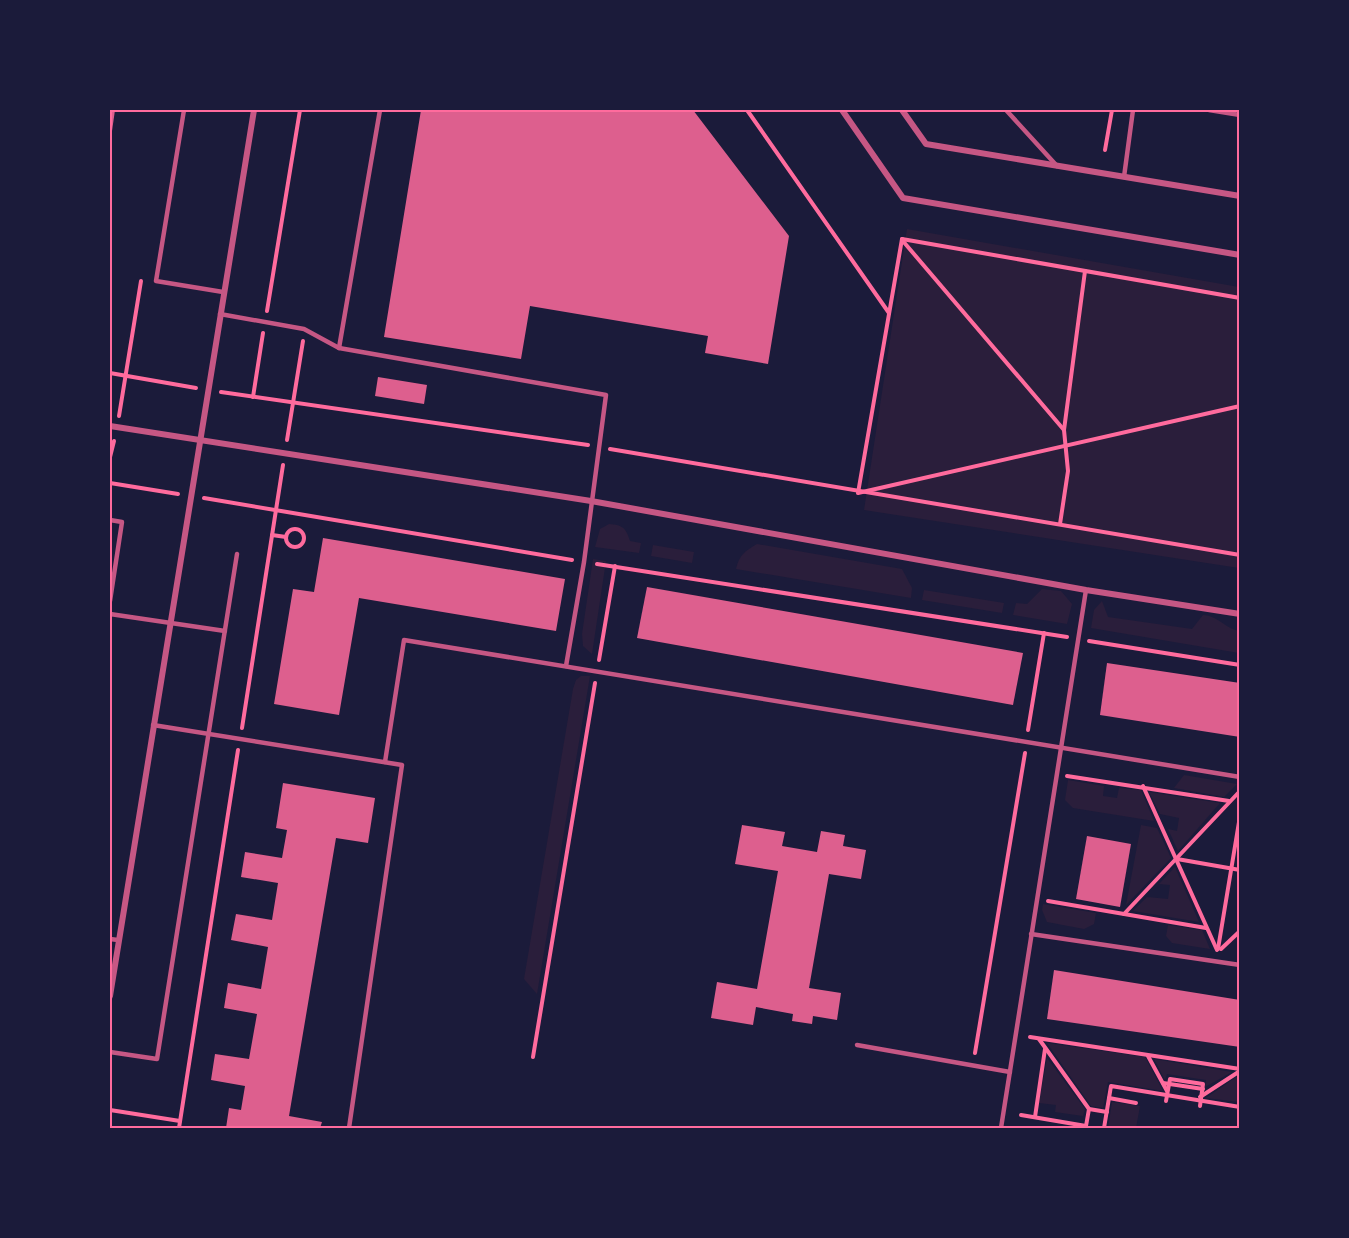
<svg xmlns="http://www.w3.org/2000/svg" width="1349" height="1238" viewBox="0 0 1349 1238" font-family="'Noto Sans',sans-serif">
<style>
.green{fill:#2a1e3b}
.building{fill:#dd5f8e}
.lines{fill:none;stroke-linecap:round;stroke-linejoin:round}
.path{stroke:#ff6b9d;stroke-width:4}
.service{stroke:#c65784;stroke-width:4.5}
.minor{stroke:#c65784;stroke-width:6}
.neatline{fill:none;stroke:#ff6b9d;stroke-width:2}
</style>
<rect width="100%" height="100%" fill="#1b1b3a"/>
<!-- green -->
<g class="green">
<path d="M907 229 1239 287V568L864 510Z"/>
<path d="M609 524C623 525 626 528 630 541L641 543 639 553 595 547 600 529Z"/>
<path d="M757 544 902 569 912 588 911 598 736 569C739 555 745 551 757 544Z"/>
<path d="M653 545 694 552 692 563 651 556Z"/>
<path d="M593 559 606 561 592 654 583 646 582 634Z"/>
<path d="M1042 589 1061 591 1072 604 1067 624 1013 615 1016 603 1027 604Z"/>
<path d="M924 590 1004 603 1002 613 922 600Z"/>
<path d="M1102 601 1108 617 1192 629 1203 615C1218 616 1225 628 1239 631V653L1091 628 1094 610Z"/>
<path d="M581 676H590L537 994 524 979 573 689 576 680Z"/>
<path d="M1184 775 1237 784 1224 797 1174 788Z"/>
<path d="M1068 780 1104 786 1103 796 1117 798 1119 788 1141 790 1154 821 1073 808 1065 800Z"/>
<path d="M1149 792 1220 803 1178 851 1168 829 1177 831 1179 818 1160 814Z"/>
<path d="M1141 825 1157 828 1171 858 1126 905Z"/>
<path d="M1175 867 1199 922 1133 911 1147 897 1168 899 1170 885 1159 884Z"/>
<path d="M1043 904 1096 913 1094 924 1084 929 1047 922 1042 910Z"/>
<path d="M1168 925 1202 930 1210 949 1172 943 1166 936Z"/>
<path d="M1047 1043 1145 1057 1163 1091 1108 1082 1103 1108 1091 1106Z"/>
<path d="M1047 1058 1085 1109 1083 1116 1055 1112 1056 1105 1039 1103Z"/>
<path d="M1154 1059 1232 1072 1205 1087 1206 1080 1167 1074 1165 1080Z"/>
<path d="M1239 1075V1102L1206 1098Z"/>
<path d="M1112 1102 1140 1106 1136 1128H1108Z"/>
</g>
<!-- building -->
<g class="building">
<path d="M110 110H115L111 138H110Z"/>
<path d="M421 110H693L789 236 768 364 705 353 708 336 530 306 521 359 384 337Z"/>
<path d="M378 377 427 385 424 404 375 396Z"/>
<path d="M323 538 565 579 556 631 359 598 339 715 274 704 293 589 314 592Z"/>
<path d="M647 587 1023 653 1013 705 637 638Z"/>
<path d="M1107 663 1240 683V737L1100 715Z"/>
<path d="M283 783 375 798 368 843 336 838 289 1116 322 1122 320 1128H226L229 1108 241 1110 245 1086 211 1080 215 1054 249 1059 257 1014 224 1008 228 983 261 989 268 947 231 940 236 914 272 920 278 883 241 877 245 852 282 858 287 830 276 828Z"/>
<path d="M742 825 785 832 782 846 817 852 821 831 845 835 843 846 866 850 861 879 829 874 809 988 841 993 837 1020 813 1016 812 1024 792 1021 793 1014 756 1007 753 1025 711 1018 717 982 757 989 778 871 735 864Z"/>
<path d="M1087 836 1131 844 1120 907 1076 899Z"/>
<path d="M1054 970 1240 1000V1047L1047 1019Z"/>
</g>
<g class="lines">
<!-- path -->
<g class="path">
<path d="M747 110 889 313"/>
<path d="M1105 150 1112 110"/>
<path d="M902 239 858 493 1240 406"/>
<path d="M902 239 1240 298"/>
<path d="M902 240 1064 430"/>
<path d="M267 311 300 110"/>
<path d="M110 373 196 388"/>
<path d="M221 392 588 445"/>
<path d="M253 397 263 333"/>
<path d="M119 416 141 281"/>
<path d="M287 440 303 341"/>
<path d="M610 449 1240 555"/>
<path d="M110 457 114 441"/>
<path d="M110 483 178 494"/>
<path d="M204 498 572 560"/>
<path d="M1060 524 1068 471 1064 430 1085 271"/>
<circle cx="295" cy="538" r="9"/>
<path d="M272 535 286 537"/>
<path d="M597 564 1067 637"/>
<path d="M1089 641 1240 665"/>
<path d="M599 660 615 566"/>
<path d="M242 728 283 465"/>
<path d="M1028 730 1044 633"/>
<path d="M1067 776 1229 801"/>
<path d="M1143 786 1217 950"/>
<path d="M1177 859 1240 870"/>
<path d="M1048 901 1206 928"/>
<path d="M1124 914 1240 791"/>
<path d="M1218 949 1240 816"/>
<path d="M1221 949 1240 931"/>
<path d="M1030 1037 1240 1069"/>
<path d="M1039 1039 1089 1109 1107 1112"/>
<path d="M975 1053 1025 753"/>
<path d="M1148 1056 1167 1091"/>
<path d="M533 1057 595 683"/>
<path d="M1163 1083 1203 1089"/>
<path d="M1200 1097 1240 1071"/>
<path d="M1109 1098 1136 1103"/>
<path d="M1166 1101 1170 1079 1203 1084 1200 1106"/>
<path d="M110 1110 180 1121"/>
<path d="M1021 1115 1086 1126 1089 1109"/>
<path d="M1035 1117 1045 1049"/>
<path d="M179 1128 238 750"/>
<path d="M1104 1128 1111 1086 1240 1107"/>
</g>
<!-- service -->
<g class="service">
<path d="M184 110 156 281 223 292"/>
<path d="M1006 110 1057 166"/>
<path d="M1209 110 1240 115"/>
<path d="M1124 177 1133 110"/>
<path d="M220 314 304 329 339 348 606 395 584 562 566 666"/>
<path d="M339 348 380 110"/>
<path d="M110 520 122 522 110 601"/>
<path d="M110 614 225 631"/>
<path d="M153 725 402 765 349 1128"/>
<path d="M385 762 404 640 1240 777"/>
<path d="M1031 934 1240 965"/>
<path d="M110 939 118 940"/>
<path d="M857 1045 1010 1072"/>
<path d="M110 1052 157 1059 237 554"/>
<path d="M1001 1128 1086 590"/>
</g>
<!-- minor -->
<g class="minor">
<path d="M842 110 903 198 1240 255"/>
<path d="M902 110 926 144 1240 196"/>
<path d="M110 426 591 501 1086 590 1240 614"/>
<path d="M110 996 254 110"/>
</g>
</g>
<!-- border -->
<rect width="1349" height="1238" fill="none" stroke="#1b1b3a" stroke-width="222"/>
<rect x="111" y="111" width="1127" height="1016" class="neatline"/>
</svg>
